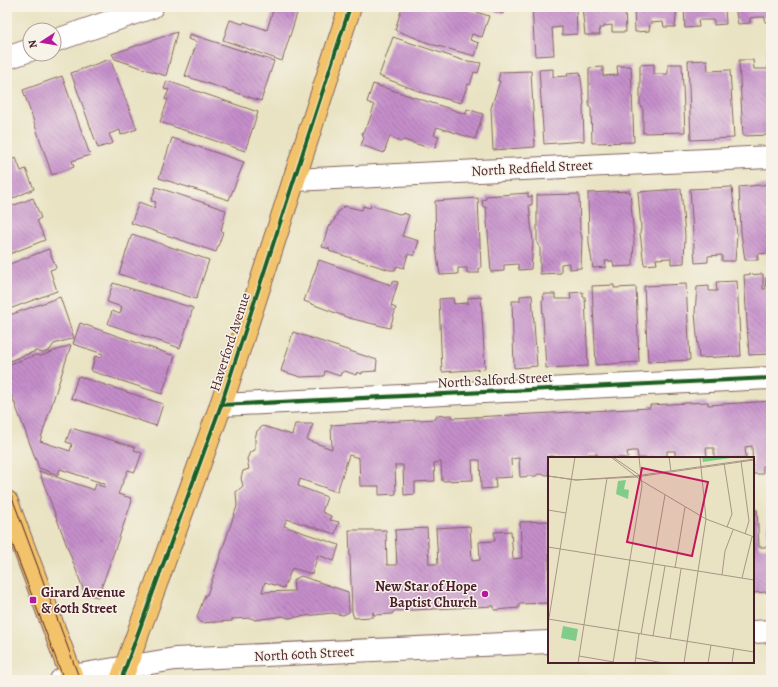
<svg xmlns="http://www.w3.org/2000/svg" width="778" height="687" viewBox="0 0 778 687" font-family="Alegreya,serif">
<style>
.building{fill:url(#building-back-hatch)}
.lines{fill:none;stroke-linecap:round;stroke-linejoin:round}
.minor-casing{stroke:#826460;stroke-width:24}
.major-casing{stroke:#826460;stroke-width:24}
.minor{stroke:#fff;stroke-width:22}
.major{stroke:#f2c36a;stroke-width:22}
.tram{stroke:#4a1f2b;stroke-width:1}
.cycleway-casing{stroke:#f7f3e8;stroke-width:6}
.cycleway{stroke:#1b5e20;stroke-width:4}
.poi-dot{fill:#b5179e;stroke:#f7f3e8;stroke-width:1.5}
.labels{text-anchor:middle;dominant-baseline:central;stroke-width:3;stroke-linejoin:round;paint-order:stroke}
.street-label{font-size:14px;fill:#4a1f2b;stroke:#f7f3e8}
.poi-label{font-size:14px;font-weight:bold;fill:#4a1f2b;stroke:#f7f3e8;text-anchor:end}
.inset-road{fill:none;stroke:#a99586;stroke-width:1}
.view{fill:#c2185b;fill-opacity:0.15;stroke:#c2185b;stroke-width:2}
.inset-edge{fill:none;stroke:#4a1f2b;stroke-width:2}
</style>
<defs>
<pattern id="building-back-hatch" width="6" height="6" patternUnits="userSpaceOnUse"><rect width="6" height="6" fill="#c58eca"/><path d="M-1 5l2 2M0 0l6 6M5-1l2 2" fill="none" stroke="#a273a4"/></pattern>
</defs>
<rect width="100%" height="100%" fill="#f7f3e8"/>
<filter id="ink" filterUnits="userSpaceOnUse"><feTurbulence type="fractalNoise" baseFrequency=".025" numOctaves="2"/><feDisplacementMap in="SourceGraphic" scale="8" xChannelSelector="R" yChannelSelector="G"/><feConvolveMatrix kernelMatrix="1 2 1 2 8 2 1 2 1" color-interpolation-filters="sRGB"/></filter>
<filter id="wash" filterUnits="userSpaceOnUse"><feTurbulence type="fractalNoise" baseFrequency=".012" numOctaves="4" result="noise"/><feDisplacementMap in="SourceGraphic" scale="16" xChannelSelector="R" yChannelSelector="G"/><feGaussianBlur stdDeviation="0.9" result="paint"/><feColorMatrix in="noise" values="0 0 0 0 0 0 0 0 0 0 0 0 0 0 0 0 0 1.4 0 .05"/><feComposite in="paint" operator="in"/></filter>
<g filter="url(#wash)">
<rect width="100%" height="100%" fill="#e9e3c3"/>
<g id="blocks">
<!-- building -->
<g class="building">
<path d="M274 7H299L282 61 223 40 230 20 243 24 244 22 267 30Z"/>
<path d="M402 7H460L489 16 482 37 472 34 470 40 479 43 475 56 434 45 395 30Z"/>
<path d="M480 7H505L503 14Z"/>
<path d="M532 7H576L577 34 562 35V27L552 28 554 55 535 56Z"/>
<path d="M582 7H625L626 32H612V25L604 26V28H599L600 35H585Z"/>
<path d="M634 7H677L675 27H664L663 22 650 23 649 31 635 32Z"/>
<path d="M684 7H725L726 24 714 25V20H698L699 27 685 28Z"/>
<path d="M735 7H771V22H765V17H757L750 18V23L738 24Z"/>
<path d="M177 32 166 76 115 59 112 54Z"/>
<path d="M190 34 274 61 261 101 185 76 197 42 188 39Z"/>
<path d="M393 37 462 60 481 63 478 73 474 72 470 85 468 84 461 103 424 93 379 76Z"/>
<path d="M767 57H771V135L743 136 739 60H753L754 69H768Z"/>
<path d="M110 59 137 129 121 135 120 130 109 134 113 143 98 148 71 73Z"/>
<path d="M707 60 708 71 730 70 734 138 691 140 688 61Z"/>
<path d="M654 64V74H668V64H682L685 132 643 133V110L640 104V65Z"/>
<path d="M617 66H631L634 142 592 143 591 109 589 105V68L603 67V76L618 75Z"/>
<path d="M553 69V77L568 76 567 73 580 72 584 103 583 106 584 141 544 144 539 70Z"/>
<path d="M531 71 535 147 493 150 491 108 500 81H498L500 72Z"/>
<path d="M62 76 90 155 72 161 74 167 52 175 23 90Z"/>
<path d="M167 81 258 112 245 151 160 122 168 100 165 99 169 90 164 89Z"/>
<path d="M373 84 466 114 467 109 483 114 475 139 437 127 434 135 439 136 435 148 430 147 429 148 404 140 400 142 390 136 384 153 361 145 364 138 362 133 368 124 374 107V105L367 102Z"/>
<path d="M172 138 244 162 229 200 159 178Z"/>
<path d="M7 153 10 160 16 158 21 171 26 169 34 189 7 201Z"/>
<path d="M771 184V253L757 254 758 260H745L741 233 739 187Z"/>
<path d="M156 187 226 210 221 231 223 232 216 252 131 223 139 202 154 208 156 202 151 201Z"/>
<path d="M732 187 737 235 735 261H722V255L708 256V262L695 263 690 189Z"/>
<path d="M681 189 685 236 684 263 671 264V258L656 259 657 264 644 265 640 233 641 228 638 192Z"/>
<path d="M630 191 634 239 633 266 614 267 613 261H605L606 267 593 268 589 243 588 193Z"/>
<path d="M528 193V197L532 196V205H529L533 242 531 269 519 270 518 264 504 265V271L491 272 486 207H483L482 200 486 199V196Z"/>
<path d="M579 194 580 231 582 237 581 268 569 269V263L561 264V273L540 274V248L537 243V195Z"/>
<path d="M33 198 41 218 37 220 45 240 7 255V208Z"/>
<path d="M478 198 481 268H479V273H467V268H458V274L440 275 436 249 435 201Z"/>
<path d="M371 205 402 215 403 213 409 215 402 236 419 241 414 256 408 254 404 268 397 266 395 270H390L329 251 330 249 322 247 329 225 331 226 338 212 344 206 362 210 363 206 370 208Z"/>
<path d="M132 234 209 260 196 299 119 274Z"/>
<path d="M49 249 56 268 50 270 57 291 7 310V265Z"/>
<path d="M319 260 391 285 393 281 398 282 391 306 396 308 390 328 349 318 304 301Z"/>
<path d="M763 274V289H766L765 278H771V354L749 355 744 275Z"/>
<path d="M737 281 741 356 699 358 695 313 697 287 709 286V291H717L716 282Z"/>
<path d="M113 283 193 308 180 348 108 324 112 311 120 314 122 307 107 302Z"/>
<path d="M686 284 690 360 648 362 644 286Z"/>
<path d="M614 285V288L636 287 639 362 596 365 592 286Z"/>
<path d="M583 292V297H585L588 366 546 368 542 300H544L543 294H555V299H571L570 293Z"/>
<path d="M532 295 537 366 514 368 512 301H520V296Z"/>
<path d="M60 297 74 338 54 344 49 351 43 353 36 351 7 362V316Z"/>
<path d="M481 297 485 369 442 372 439 299 453 298 454 304 468 303V298Z"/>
<path d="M80 323 175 356 162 394 91 371 95 356 101 358 103 354 73 344Z"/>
<path d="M293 332 377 360 376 371 362 372V374L357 372 356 375 345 371 341 373 340 376 325 371 324 376 301 377 281 371Z"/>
<path d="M71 345 40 441 70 451 72 444 66 442 71 428 135 447 134 450 142 453 135 472 128 470 120 489 118 494 131 498 130 500 132 501 98 597 85 594 39 471 94 490 96 484 104 487 105 484 60 469 58 475 39 468 7 383V381L11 379 7 365 36 355 41 356Z"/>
<path d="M78 376 163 404 156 426 71 398Z"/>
<path d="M771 401V465L763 466V474H753L752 446 745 447 746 458H714V448H706L707 458H675V451H667V458H638L637 451H633L627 452 628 458H597V454H589L590 458 549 456V475L538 474 536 476 520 477 519 458 511 459 512 477 495 478 496 488 481 489 480 460H472L473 480 442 481 441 462 434 463 435 481 415 482V494L404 495 403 465H395L396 494 379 495V486H360L359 458 349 455 337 492 300 479 298 486 327 497 322 512 331 516 330 520 339 522 335 534 287 519 284 526 339 545 334 561 318 555 312 574 292 568 284 588 265 582 262 592 294 591 293 580 301 576 348 592 349 612 343 615 332 613 288 618 283 616 255 620 251 618 232 619V621L201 623 197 617 205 595H207L237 506 236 492 243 486 241 478 243 471 249 469 247 459 250 452 255 450V438L257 431 263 426 292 435 295 424H313L307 440 332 449 331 425 436 419V416L452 415V418H454L650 408V405L688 403 708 402V405Z"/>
<path d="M753 510H757L759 547H768L767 527H771V596H768L767 592 753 593Z"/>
<path d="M549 521V603L519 604V608L494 610V606L394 611 392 614 374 615 373 612V617L354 618 352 612 349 530H386L387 565H397L395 530 427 528 429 564H438L436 528 470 526 472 561 480 560 479 542 495 541 494 532 511 531 513 559 522 558 520 522Z"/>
<path d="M771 676V680H753V678Z"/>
</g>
</g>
</g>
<g filter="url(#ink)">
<use href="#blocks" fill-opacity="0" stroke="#826460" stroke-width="1"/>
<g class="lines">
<!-- minor casing -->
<g class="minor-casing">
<g id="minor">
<path d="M54 41 152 7"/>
<path d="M7 58 30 50"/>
<path d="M294 180 771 157"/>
<path d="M221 405 771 378"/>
<path d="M753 632 771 631"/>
<path d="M61 680 78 675 175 659 549 642"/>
</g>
</g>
<!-- major casing -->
<g class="major-casing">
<g id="major">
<path d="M7 502 73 680"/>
<path d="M121 680 221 405 350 7"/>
</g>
</g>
<!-- minor -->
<use href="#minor" class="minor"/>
<!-- major -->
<use href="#major" class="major"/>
<!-- tram -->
<g class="tram">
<path d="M7 484 80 680"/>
<path d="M7 530 64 680"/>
</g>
<!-- cycleway casing -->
<g class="cycleway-casing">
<g id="cycleway">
<path d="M221 405 771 378"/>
<path d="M121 680 221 405 350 7"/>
</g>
</g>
<!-- cycleway -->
<use href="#cycleway" class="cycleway"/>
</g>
</g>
<!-- markers -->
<g class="poi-dot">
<circle cx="485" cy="594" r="4"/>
<rect x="29" y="596" width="8" height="8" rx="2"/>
</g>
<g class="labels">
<!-- street labels -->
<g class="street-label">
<text transform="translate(532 168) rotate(-3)">North Redfield Street</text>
<text transform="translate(230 342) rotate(-72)">Haverford Avenue</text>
<text transform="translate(495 380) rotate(-3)">North Salford Street</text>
<text transform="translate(304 654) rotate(-3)">North 60th Street</text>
</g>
<!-- poi labels -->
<g class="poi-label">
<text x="477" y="586">New Star of Hope<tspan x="477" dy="16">Baptist Church</tspan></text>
<text x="41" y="592" text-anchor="start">Girard Avenue<tspan x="41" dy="16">&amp; 60th Street</tspan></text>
</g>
</g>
<!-- overview -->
<g transform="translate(548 457)">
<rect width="206" height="206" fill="#e9e3c3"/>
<path d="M15 169 30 172 28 184 13 181Z" fill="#82cc8a"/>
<path d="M154 0H189L155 5ZM78 23 76 32 81 33 80 42 68 37 70 24Z" fill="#82cc8a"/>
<path class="inset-road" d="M63 0 94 24 158 62 206 80M65 0 91 18M121 0 123 14M193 4 201 64 197 77M176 6 184 57 179 70M0 19 28 23 87 19M0 19 28 23 88 20 206 3M87 19 206 2M0 53 18 56M0 90 206 123M127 111 137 50M174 118 177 94 185 73M194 121 204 80M0 162 206 195M0 167 27 0M93 177 117 38M105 179 117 109M122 182 133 112M31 199 66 205M88 201 116 206M30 206 59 21M65 206 94 29 91 0M87 206 91 177M136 206 158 62 152 0M160 206 163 188M184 206 186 192"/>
<path class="view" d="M94 11 160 25 144 99 79 85Z"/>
<rect width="206" height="206" class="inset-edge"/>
</g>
<!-- margin -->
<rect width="778" height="687" fill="none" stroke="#f7f3e8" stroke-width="24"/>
<!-- north arrow -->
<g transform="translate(42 42) rotate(258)"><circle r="19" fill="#f7f3e8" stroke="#b29e9c"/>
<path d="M0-3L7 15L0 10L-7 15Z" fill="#b5179e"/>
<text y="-6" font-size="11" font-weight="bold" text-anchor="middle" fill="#4a1f2b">N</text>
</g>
</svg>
